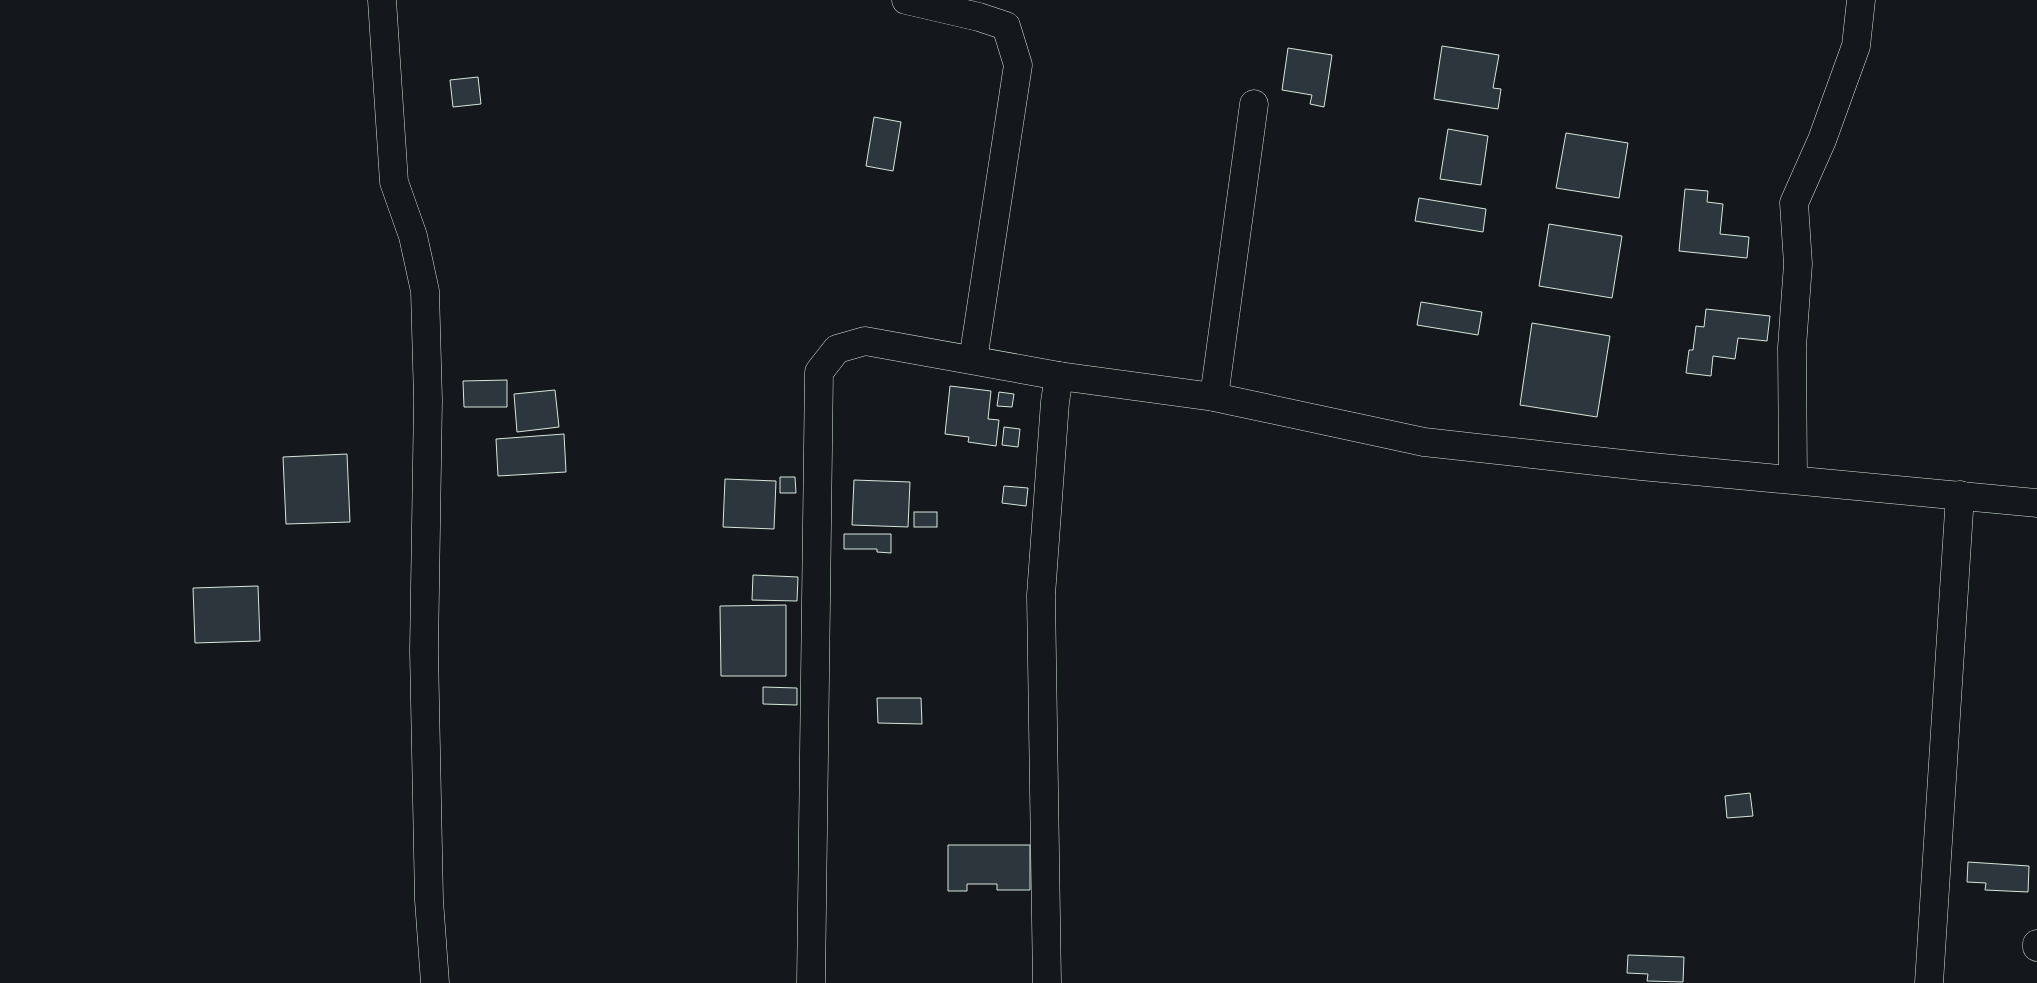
<svg xmlns="http://www.w3.org/2000/svg" width="2037" height="983" viewBox="0 0 2037 983" font-family="Signika,sans-serif">
<style>
.building{fill:#2c363c;stroke:#d8e6dc}
.lines{fill:none;stroke-linecap:round;stroke-linejoin:round}
.minor-casing{stroke:#d8e6dc;stroke-width:29}
.minor{stroke:#14181c;stroke-width:28}
</style>
<rect width="100%" height="100%" fill="#14181c"/>
<!-- building -->
<g class="building">
<path d="M1442 46 1499 55 1493 88 1501 89 1498 109 1434 99Z"/>
<path d="M1288 48 1332 55 1324 107 1310 104 1312 95 1282 90Z"/>
<path d="M478 77 481 104 453 107 450 80Z"/>
<path d="M874 117 901 122 893 171 866 166Z"/>
<path d="M1448 129 1488 136 1481 185 1440 179Z"/>
<path d="M1566 133 1628 143 1619 198 1556 188Z"/>
<path d="M1685 189 1708 191 1707 202 1723 204 1720 234 1749 237 1747 258 1679 251Z"/>
<path d="M1419 198 1486 209 1483 232 1415 221Z"/>
<path d="M1549 224 1622 236 1612 298 1539 286Z"/>
<path d="M1421 302 1482 312 1478 335 1417 325Z"/>
<path d="M1706 309 1770 316 1767 341 1738 338 1735 359 1713 356 1711 376 1686 373 1689 350H1693L1696 326 1704 327Z"/>
<path d="M1532 323 1610 336 1597 417 1520 405Z"/>
<path d="M507 380V407H464L463 381Z"/>
<path d="M950 386 991 391 988 419 999 420 996 446 968 442 969 437 945 434Z"/>
<path d="M555 390 559 427 517 432 514 394Z"/>
<path d="M999 392 1014 394 1012 407 997 406Z"/>
<path d="M1004 427 1020 429 1018 447 1002 445Z"/>
<path d="M564 434 566 472 498 476 496 439Z"/>
<path d="M347 454 350 522 286 524 283 457Z"/>
<path d="M780 477H795L796 493H780Z"/>
<path d="M725 479 776 481 774 529 723 527Z"/>
<path d="M854 480 910 482 908 527 852 525Z"/>
<path d="M1004 486 1028 488 1026 506 1002 503Z"/>
<rect x="914" y="512" width="23" height="15"/>
<path d="M844 534H891V553L877 552V549H844Z"/>
<path d="M753 575 798 577 797 601 752 600Z"/>
<path d="M258 586 260 641 195 643 193 588Z"/>
<path d="M786 605V676H721L720 606Z"/>
<path d="M763 687 797 688V705L763 704Z"/>
<path d="M877 698H921L922 724 878 723Z"/>
<path d="M1750 793 1753 816 1727 818 1725 796Z"/>
<path d="M948 845H1030V890H997V884H967V891H948Z"/>
<path d="M1968 862 2029 866 2028 892 1985 890 1986 883 1967 882Z"/>
<path d="M1628 955 1684 957 1683 982 1647 981 1648 974 1627 973Z"/>
</g>
<g class="lines">
<!-- minor casing -->
<g class="minor-casing">
<g id="minor">
<path d="M382 0 394 182 413 236 425 291 428 400 424 651 429 900 435 983"/>
<path d="M906 0 979 17 1006 26 1018 65 973 360"/>
<path d="M1214 397 1254 104"/>
<path d="M1793 479 1792 347 1798 264 1794 203 1822 140 1856 46 1861 0"/>
<path d="M2037 947V944"/>
<path d="M811 983 819 372 837 349 865 341 1059 376"/>
<path d="M1047 983 1041 595 1055 402 1059 376 1214 397 1424 442 1641 466 2037 503"/>
<path d="M1929 983 1960 495"/>
</g>
</g>
<!-- minor -->
<use href="#minor" class="minor"/>
</g>
</svg>
